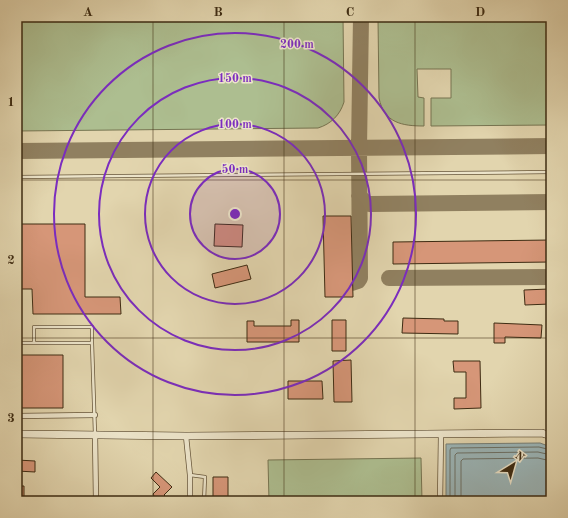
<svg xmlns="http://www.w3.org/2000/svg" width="568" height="518" viewBox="0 0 568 518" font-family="'Old Standard TT',serif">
	<rect width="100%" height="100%" fill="#e2d5ae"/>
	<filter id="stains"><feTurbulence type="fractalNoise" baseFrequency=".005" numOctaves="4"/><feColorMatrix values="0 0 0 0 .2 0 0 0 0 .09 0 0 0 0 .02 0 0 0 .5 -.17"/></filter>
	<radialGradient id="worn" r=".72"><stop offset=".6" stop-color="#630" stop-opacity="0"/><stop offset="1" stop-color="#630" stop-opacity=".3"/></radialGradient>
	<path fill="#adbe90" stroke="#767552" d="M17 17H343L344 102C340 115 331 124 318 128L17 131Z
		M460 17H551V125L431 126V98H451V69H417L418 97 424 98V126C402 126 384 123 379 98L378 19Z
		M421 458 422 501H269L268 460Z"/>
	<path fill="#9bb5b7" stroke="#767e75" d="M540 443 551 447V501H446V444Z"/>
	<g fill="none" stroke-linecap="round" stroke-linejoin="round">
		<path stroke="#6c7065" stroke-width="1" d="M450 501V450L451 448 539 447 551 450
			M455 501V455L457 453 538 452 551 455
			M461 501V461L463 459 538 458 551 461"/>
		<path stroke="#908060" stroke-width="16" d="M17 151 551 146
			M359 196 366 203 370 204 551 202
			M389 278 551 277
			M352 283 358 281 360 278 359 148 361 17"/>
	</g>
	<path fill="#d69678" stroke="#3e2c13" d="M323 216H351L353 297H325Z
		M17 224H85V297H120L121 314H33L32 289H17Z
		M215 224 243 225 242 247 214 246Z
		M551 240V262L393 264V242Z
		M247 265 251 279 215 288 212 274Z
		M549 289 550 304 525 305 524 290Z
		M403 318 444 319V321H458V334L402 333Z
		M291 320H299V342H247V321H254V326H291Z
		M332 320H346V351H332Z
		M494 323 542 325 541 338 505 337V343H494Z
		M17 355H63V408H17Z
		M351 360 352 402H334L333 361Z
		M453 361H480L481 408 454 409V398H466V372H454Z
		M288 381H322L323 399H288Z
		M17 460 35 461V472L17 471Z
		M156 472 172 487 164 495 170 501H159L154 496 153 494 160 487 151 478Z
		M213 477H228V501H213Z
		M17 486H24V500H17Z"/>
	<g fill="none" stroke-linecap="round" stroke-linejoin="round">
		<g stroke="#67563a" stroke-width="4">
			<path id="lane" d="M17 177 551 172
				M17 343H92L95 434
				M34 343V327H92V343
				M190 475 205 477 204 501
				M51 501V499L96 501"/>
		</g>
		<g stroke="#67563a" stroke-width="6">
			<path id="street" d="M17 416 95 415
				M95 434 96 501
				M186 436 190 475V501
				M440 501 441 435"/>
		</g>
		<g stroke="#3e2c13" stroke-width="8">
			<path id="secondary" d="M17 434 186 436 542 433 551 436"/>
		</g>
		<use href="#lane" stroke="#ece4ca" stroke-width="2.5"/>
		<use href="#street" stroke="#ece4ca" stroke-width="4.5"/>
		<use href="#secondary" stroke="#ece4ca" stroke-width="7"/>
	</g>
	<path fill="none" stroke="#3e2c13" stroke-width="1" stroke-opacity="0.55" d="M153 17V501M284 17V501M415 17V501M17 180H551M17 338H551"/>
	<circle cx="235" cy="214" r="45" fill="#7b2cbf" fill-opacity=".12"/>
	<g fill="none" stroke="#7b2cbf" stroke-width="2">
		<circle cx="235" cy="214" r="45"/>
		<circle cx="235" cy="214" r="90"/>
		<circle cx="235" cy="214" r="136"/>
		<circle cx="235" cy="214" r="181"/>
	</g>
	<circle cx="235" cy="214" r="6" fill="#7b2cbf" stroke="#ece4ca" stroke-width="2"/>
	<g font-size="12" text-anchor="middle" font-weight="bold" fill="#7b2cbf" stroke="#ece4ca" stroke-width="3" stroke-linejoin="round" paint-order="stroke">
		<text x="297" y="48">200 m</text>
		<text x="235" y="82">150 m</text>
		<text x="235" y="128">100 m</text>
		<text x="235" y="173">50 m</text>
	</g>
	<rect width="568" height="518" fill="none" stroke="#e2d5ae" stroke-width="44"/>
	<g transform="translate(514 464) rotate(37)" stroke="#ece4ca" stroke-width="3" paint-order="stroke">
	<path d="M0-3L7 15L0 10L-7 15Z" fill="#3e2c13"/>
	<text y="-6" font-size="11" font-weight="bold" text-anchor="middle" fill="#3e2c13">N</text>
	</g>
	<rect x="22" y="22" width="524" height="474" fill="none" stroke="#3e2c13" stroke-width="1.5"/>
	<g font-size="13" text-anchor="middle" font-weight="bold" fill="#3e2c13">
		<text x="88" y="16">A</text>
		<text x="218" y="16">B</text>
		<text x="350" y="16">C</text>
		<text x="480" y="16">D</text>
		<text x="11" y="106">1</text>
		<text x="11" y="264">2</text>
		<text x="11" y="422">3</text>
	</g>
	<rect width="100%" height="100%" filter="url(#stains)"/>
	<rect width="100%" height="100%" fill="url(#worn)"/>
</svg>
